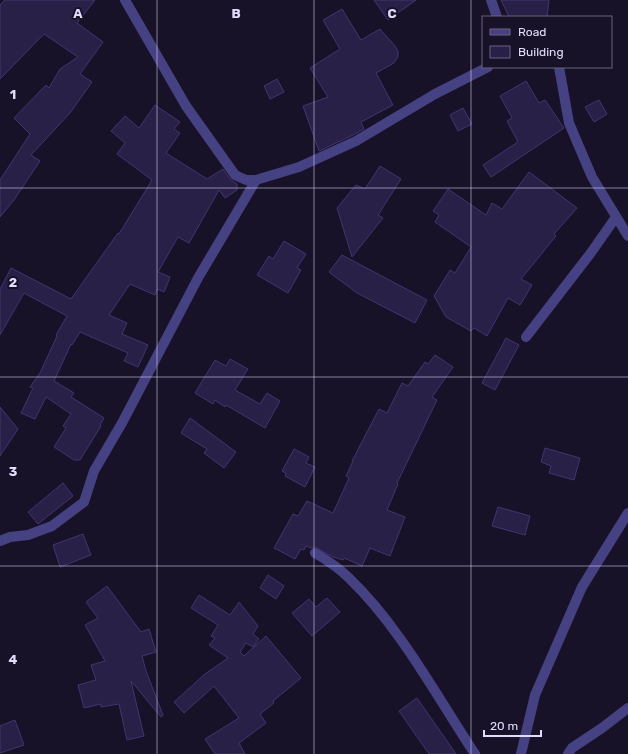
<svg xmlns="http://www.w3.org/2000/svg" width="628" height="754" viewBox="0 0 628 754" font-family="Rubik,sans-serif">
	<rect width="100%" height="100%" fill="#171228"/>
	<path fill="#292047" stroke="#433471" d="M5 0H95L77 23 103 42 80 74 92 82 70 113 31 155 40 161 14 200 0 217V180L30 134 14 118 46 85 49 88 60 69 78 57 44 34 0 79V5Z
		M374 0H416L388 20Z
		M501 0H549L547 17H509Z
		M342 9 361 40 380 29 395 46 398 51V57L394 63 376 73 393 105 361 122 364 129 353 135 319 151 303 106 328 97 310 68 340 49 323 20Z
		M277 79 284 92 270 99 264 86Z
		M526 81 539 103 545 100 564 128 491 177 483 165 518 142 507 121 512 118 500 96Z
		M599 100 607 114 594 122 585 107Z
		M155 105 180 122 174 129 180 133 166 153 207 179 223 169 230 179 237 184V190L225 198 219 190 189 243 178 237 158 272 170 277 164 292 157 289 155 295 130 284 109 315 127 323 122 334 148 345 138 367 124 361 128 353 80 332 72 345 71 344 54 381 74 393 71 397 104 418 100 425 101 426 80 460H74L54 447 66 428 63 426 71 414 46 397 35 419 21 413 33 388 30 387 40 373 57 336 56 335 67 316 24 293 0 335V289L11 268 71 299 118 233 119 234 152 180 117 154 125 143 111 131 125 116 139 128Z
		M463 108 472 124 458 131 450 115Z
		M380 166 401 179 378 215 383 218 352 257 337 208 356 185 365 189Z
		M529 172 577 208 554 234 556 236 521 279 532 285 520 305 508 298 487 336 474 328 471 331 446 317 434 296 450 270 455 273 471 247 435 222 439 215 433 211 448 189 486 215 492 203 502 209Z
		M284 241 306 254 297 268 301 270 288 293 257 275 269 256 273 259Z
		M342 255 427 300 415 323 357 293 329 272Z
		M506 338 519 345 495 390 482 383Z
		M435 355 453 367 432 397 437 400 397 483 398 484 387 510 405 517 390 556 370 548 362 566 344 558 343 560 333 557 315 547 311 548 306 546 304 550 301 549 295 559 274 548 293 514 298 516 307 501 333 513 349 478 346 476 353 461H352L379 409 387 413 402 383 408 386 425 362 428 364Z
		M230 359 248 369 235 390 260 404 267 393 280 401 265 428 226 405 225 407 215 400 213 404 195 393 215 360 226 366Z
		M0 407 18 429 0 456Z
		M190 418 236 452 224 468 204 453 207 449 181 433Z
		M545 448 580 458 574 480 549 473 551 466 541 462Z
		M294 449 309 457 306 463 315 467 305 487 285 476 286 473 282 471Z
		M63 483 73 496 38 524 28 512Z
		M498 507 530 516 525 535 492 526Z
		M83 534 91 555 60 567 53 545Z
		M268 575 284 586 276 599 260 588Z
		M107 586 141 632 149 629 156 652 142 656 146 671 163 715 161 717 131 681 144 736 127 740 119 704 101 707V704L84 708 78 685 96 680 91 665 105 661 85 625 98 618 86 602Z
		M199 595 230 615 239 602 258 626 253 634 259 639 253 647 246 643 240 652 244 656 266 636 301 678 273 701 274 703 260 714 266 723 239 743 245 754H215L205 739 239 718 214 686 184 713 174 702 205 674 228 658 209 645 215 638 211 636 218 625 191 608Z
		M327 598 340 612 312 636 292 613 309 599 316 607Z
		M417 698 456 754H429L399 711Z
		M15 720 24 745 0 753V726Z"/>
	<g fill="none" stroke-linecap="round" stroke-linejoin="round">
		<path stroke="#464183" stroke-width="10" d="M125 0 186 106 235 175 246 180H256L299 167 356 141 435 94 488 67
			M491 0 497 17
			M559 67 569 123 592 177 628 236
			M526 337 590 254 616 217
			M0 541 10 537 28 535 52 526 84 502 94 471 122 423 198 278 256 180
			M315 553C327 560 339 568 349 578 400 627 436 695 475 754
			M521 754 535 695 582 587 628 513
			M568 754 572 748 602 728 628 708"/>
	</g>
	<path fill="none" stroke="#e1dcfc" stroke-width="1" stroke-opacity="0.55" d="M157 0V754M314 0V754M471 0V754M0 188H628M0 377H628M0 566H628"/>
	<g font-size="13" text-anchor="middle" font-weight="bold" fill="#e1dcfc" stroke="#171228" stroke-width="4" stroke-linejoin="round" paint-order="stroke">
		<text x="78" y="18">A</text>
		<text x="236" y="18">B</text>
		<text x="392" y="18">C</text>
		<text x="13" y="99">1</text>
		<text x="13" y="287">2</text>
		<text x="13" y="476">3</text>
		<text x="13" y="664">4</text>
	</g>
	<rect x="482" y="16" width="130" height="52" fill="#171228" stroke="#68637d"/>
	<rect x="490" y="29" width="20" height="6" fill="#464183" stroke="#68637d"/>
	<text x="518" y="36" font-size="12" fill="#e1dcfc">Road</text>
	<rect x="490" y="46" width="20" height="12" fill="#292047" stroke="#68637d"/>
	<text x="518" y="56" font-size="12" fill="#e1dcfc">Building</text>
	<path d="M484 730v6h57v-6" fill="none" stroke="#e1dcfc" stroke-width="2"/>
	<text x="490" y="730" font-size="12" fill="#e1dcfc" stroke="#171228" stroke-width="3" paint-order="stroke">20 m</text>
</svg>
